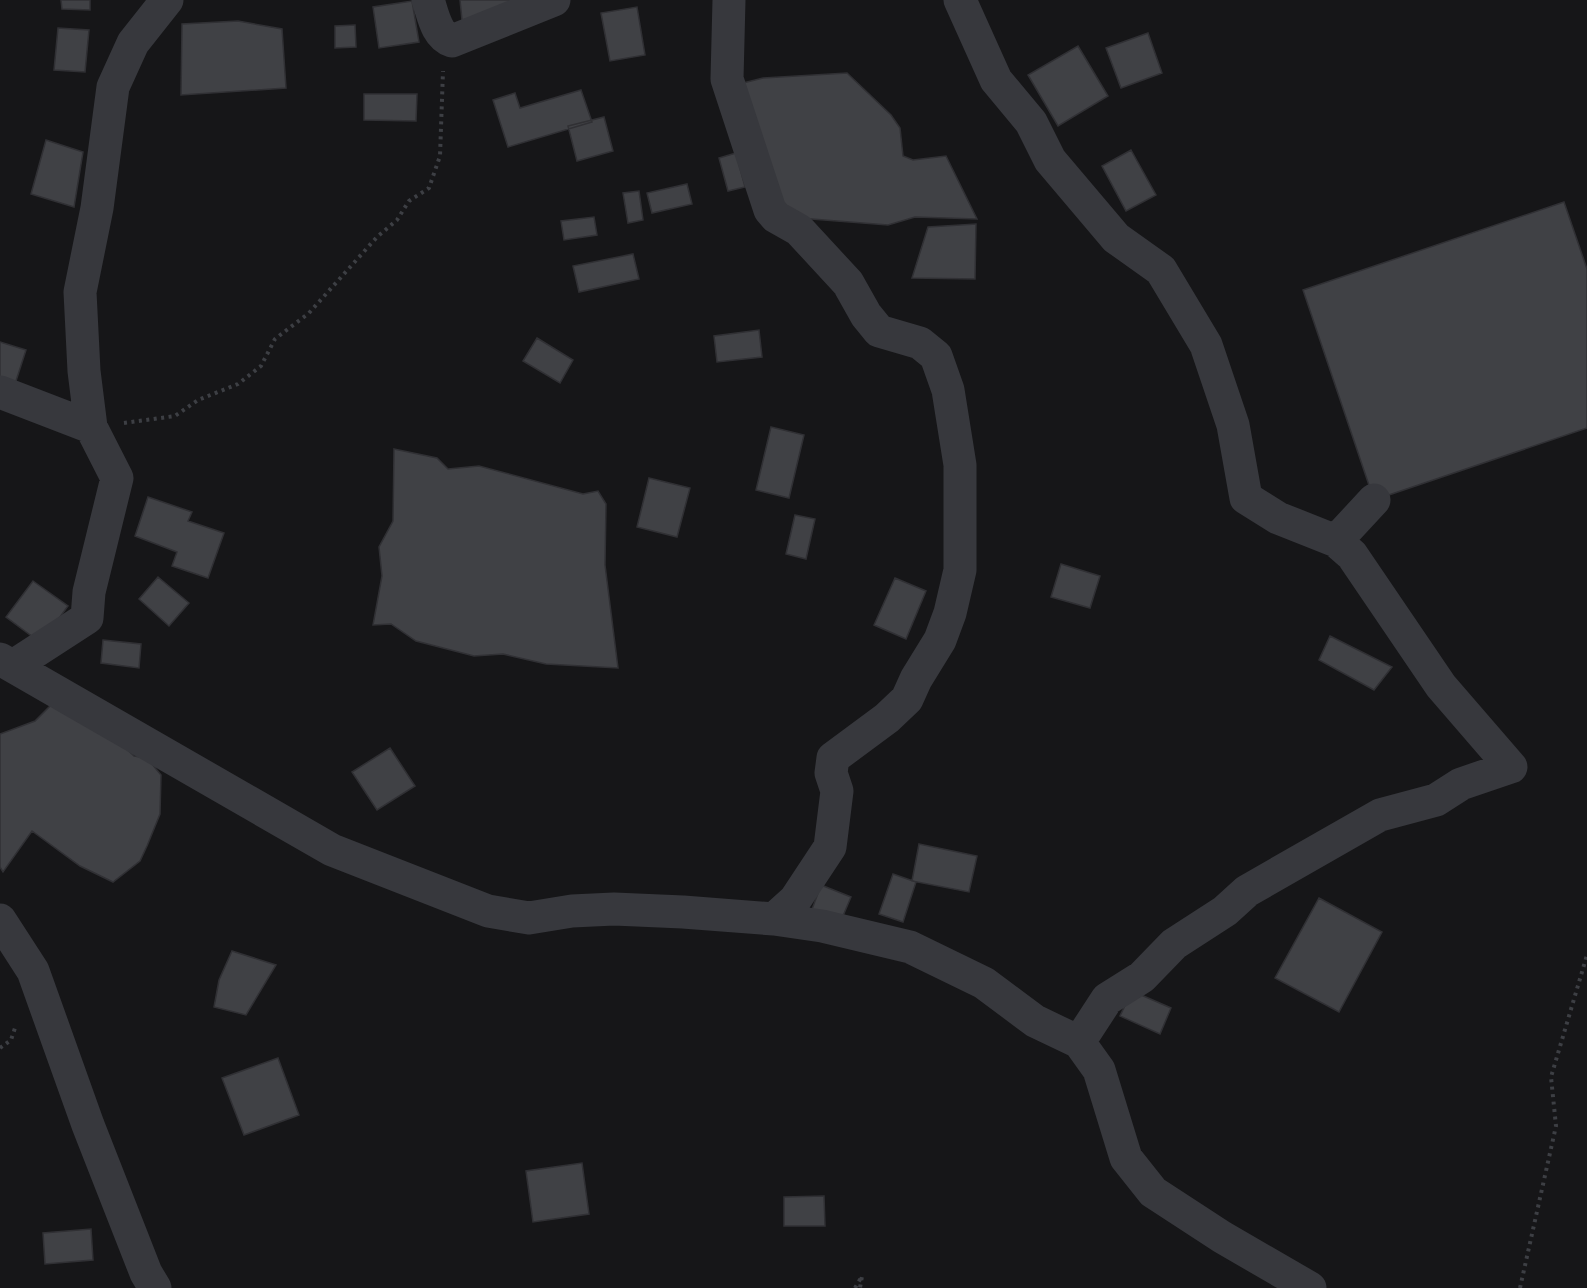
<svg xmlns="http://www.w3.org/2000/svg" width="1587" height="1288" viewBox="0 0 1587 1288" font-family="Lato,sans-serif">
	<rect width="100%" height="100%" fill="#161618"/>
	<path fill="#404145" stroke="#303034" stroke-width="1.5" d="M61 0H90V10L62 9Z
		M460 0H509L511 10 462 20Z
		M412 1 419 42 379 48 373 7Z
		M637 7 645 55 610 61 601 13Z
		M238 21 282 29 286 88 181 95 182 24Z
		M355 25 356 47 335 48V26Z
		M58 28 89 30 85 72 54 70Z
		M1148 33 1162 73 1121 88 1106 48Z
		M1078 46 1108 96 1058 126 1028 75Z
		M847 73 891 115 900 128 903 156 913 160 946 156 977 219 915 217 888 225 786 217 743 83 763 78Z
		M581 90 592 122 508 147 493 100 515 93 520 108Z
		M364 94H417L416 121 364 120Z
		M604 117 613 151 577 161 568 126Z
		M46 140 83 152 74 207 31 194Z
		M1131 150 1156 195 1126 211 1102 166Z
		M736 153 745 187 728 191 719 158Z
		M687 184 692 204 652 213 647 193Z
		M639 191 643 220 628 223 623 193Z
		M1564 202 1587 269V428L1374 500 1303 290Z
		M594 217 597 235 564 240 561 221Z
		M976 224 975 279 912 278 928 227Z
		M633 254 639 279 579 292 573 266Z
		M759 330 762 357 717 362 714 336Z
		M537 338 573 360 560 383 523 361Z
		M0 342 26 350 15 384 0 379Z
		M771 427 804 435 789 498 756 490Z
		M394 449 437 458 448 469 479 466 583 494 598 491 606 504 605 565 618 668 546 664 503 654 474 656 416 641 391 624 373 625 382 576 379 547 393 521Z
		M649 478 690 488 677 537 637 527Z
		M148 497 192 512 188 521 224 533 208 578 172 566 177 552 135 536Z
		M795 515 815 519 806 559 786 554Z
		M1061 564 1100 576 1090 608 1051 597Z
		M158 577 189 603 169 626 139 599Z
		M895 578 926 591 906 639 874 625Z
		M33 581 68 606 41 643 6 617Z
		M1330 636 1392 667 1374 690 1319 660Z
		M103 640 141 644 139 668 101 663Z
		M60 696 102 724 134 756 147 758 161 775 160 814 147 846 140 861 113 882 80 866 32 831 3 872 0 867V734L35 721Z
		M390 748 415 786 377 810 352 772Z
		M919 844 977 856 969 892 912 881Z
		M893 874 916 882 903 922 879 914Z
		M821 885 851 897 840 923 811 912Z
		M1319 898 1382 932 1339 1012 1275 978Z
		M232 951 276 965 246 1015 214 1007 219 980Z
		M1132 991 1171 1008 1160 1034 1120 1016Z
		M278 1058 299 1115 244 1135 222 1078Z
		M582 1163 589 1214 533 1222 526 1171Z
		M824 1196 825 1226H784V1197Z
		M91 1229 93 1260 45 1264 43 1233Z"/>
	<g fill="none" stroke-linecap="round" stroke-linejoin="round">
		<path stroke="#3d3f44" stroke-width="4" stroke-dasharray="3 4.5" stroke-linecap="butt" d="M124 423 175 416 198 400 238 384 261 366 275 339 309 313 377 237 397 220 409 201 429 188 440 156 443 71
			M0 1048 11 1040 16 1025
			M855 1288 862 1276 860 1288
			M1520 1288 1556 1126 1551 1077 1587 955"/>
		<path stroke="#37383d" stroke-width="33" d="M428 0C433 14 436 36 452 41L554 0
			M729 0 727 79 770 210 776 217 799 230 848 283 866 315 879 331 920 343 936 356 948 390 960 465V570L950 613 940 640 916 679 907 699 887 718 833 758 831 773 837 791 830 847 795 900 774 919
			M960 0 996 80 1031 122 1050 160 1116 238 1161 270 1206 345 1233 425 1246 498 1278 518 1336 541
			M0 392 91 427
			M0 659 332 850 488 911 529 918 572 911 614 909 683 912 774 919 822 926 910 947 984 983 1035 1021 1079 1042 1099 1070 1126 1158 1153 1192 1222 1237 1310 1288
			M13 666 87 618 89 592 117 478 91 427 84 371 80 292 97 208 113 87 133 43 167 0
			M0 920 33 971 88 1125 146 1273 155 1288
			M1079 1042 1107 999 1142 977 1174 944 1225 911 1247 891 1380 815 1436 800 1461 784 1511 767 1441 686 1352 555 1336 541 1374 500"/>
	</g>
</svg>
